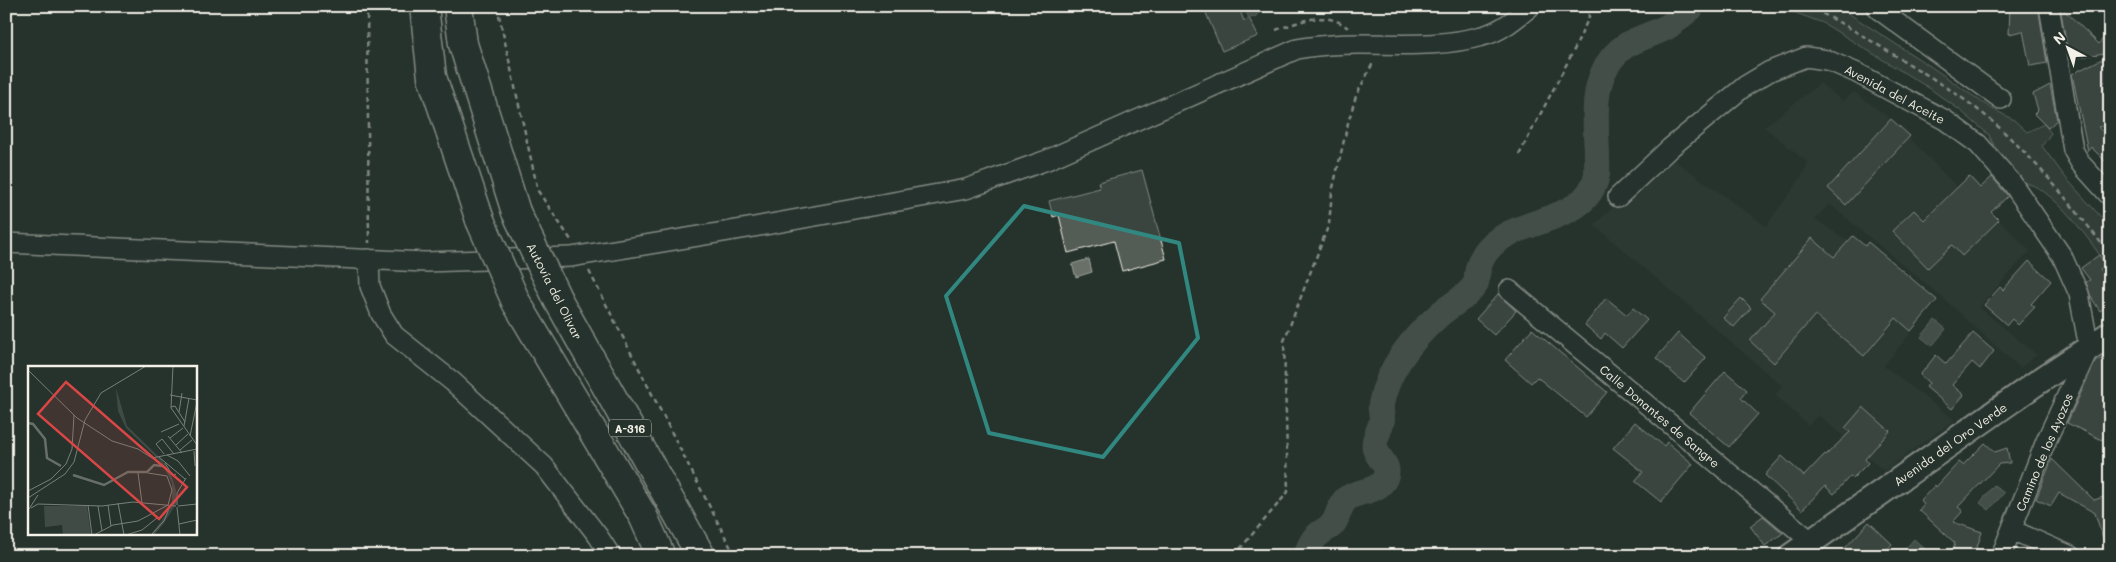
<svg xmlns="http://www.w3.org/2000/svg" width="2116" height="562" viewBox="0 0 2116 562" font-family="Mali,sans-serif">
	<rect width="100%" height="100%" fill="#26332d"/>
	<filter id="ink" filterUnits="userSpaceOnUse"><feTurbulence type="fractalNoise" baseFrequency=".02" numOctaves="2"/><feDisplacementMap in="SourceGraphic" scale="10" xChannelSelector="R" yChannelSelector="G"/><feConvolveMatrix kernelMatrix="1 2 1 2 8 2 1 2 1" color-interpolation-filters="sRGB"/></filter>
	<g filter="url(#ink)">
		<path fill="#333f39" d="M1820 83 1843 101 1854 92 1891 119 1957 187 1969 176 1980 187 1993 175 2011 193 1991 212 2030 251 1979 307 2037 355 2020 368 1943 298 1829 204 1815 219 1848 241 1853 236 1865 246 1868 242 1937 300 1884 366 1955 420 1884 471 1818 415 1808 425 1775 395 1782 386 1594 225 1669 156 1766 226 1800 179 1808 163 1764 127Z"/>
		<path fill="#414b45" stroke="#9a9e96" d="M1777 6H1837L1933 68 1989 107 2014 120 2027 132 2044 124 2051 133 2042 146 2065 177 2101 217 2108 212 2110 214V270C2093 245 2052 184 2021 182L2001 160 1989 135 1961 111 1929 88 1823 23Z"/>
		<path fill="#676f68" stroke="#9fa39b" d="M1243 6H1259L1261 10 1255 17 1249 18Z
			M1089 259 1092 272 1076 277 1072 264Z
			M1935 320 1946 329 1932 346 1921 337Z
			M1994 485 2004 493 1989 510 1980 503Z
			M1914 539 1925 549 1919 556H1899Z"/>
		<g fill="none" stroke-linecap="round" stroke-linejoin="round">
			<path stroke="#676f68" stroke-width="26" d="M1306 556C1309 547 1312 539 1319 534 1323 530 1328 529 1332 525 1339 517 1338 507 1346 499 1358 490 1378 493 1385 478 1391 465 1378 460 1375 448 1373 438 1381 429 1382 419 1382 414 1380 409 1381 404 1388 367 1413 338 1440 314 1451 305 1467 297 1475 285 1477 282 1477 278 1477 274 1478 265 1483 254 1490 247 1520 216 1588 224 1597 174 1599 131 1583 76 1625 46 1638 38 1654 34 1667 27 1675 22 1683 14 1691 8"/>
		</g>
		<path fill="#525c55" stroke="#f4f1e8" d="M1203 6H1238L1244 21 1249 18 1258 36 1222 51Z
			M2010 6H2038L2047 63 2030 66 2023 31 2009 34Z
			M2060 6 2099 44 2110 29V52L2069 59Z
			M2110 55V81L2104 82 2108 125 2098 127 2110 140V166L2091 147 2088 151 2072 74Z
			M2050 85 2057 120 2048 128 2034 114 2038 110 2033 94Z
			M1891 119 1910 136 1846 205 1828 188Z
			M1142 170 1166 259 1122 271 1114 241 1068 253 1059 215 1053 217 1049 201 1100 188 1098 182Z
			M1969 176 1980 188 1992 177 2003 190 2008 196 1991 212 1999 220 1962 256 1952 245 1928 268 1892 231 1914 210 1924 220Z
			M1853 236 1865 246 1868 242 1937 300 1911 331 1896 318 1864 356 1815 315 1774 363 1750 341 1775 312 1760 299 1812 238 1834 257Z
			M2099 255 2106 265 2100 269 2110 283V304L2100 311 2091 297 2086 282 2090 280 2081 268Z
			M2029 261 2051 281 2031 304 2035 307 2018 325 2012 319 2007 325 1984 305 2000 287 2003 290Z
			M1498 294 1516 311 1494 335 1476 319Z
			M1606 298 1627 315 1633 308 1647 320 1622 348 1605 333 1601 339 1585 325Z
			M1741 298 1751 308 1734 327 1723 318Z
			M1532 329 1607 392 1586 417 1537 377 1531 383 1505 360Z
			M1678 333 1706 358 1684 383 1656 358Z
			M1973 333 1994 351 1980 369 1972 362 1952 385 1964 395 1952 409 1926 387 1929 383 1920 375 1936 355 1946 364Z
			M2110 353V426L2102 440 2067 423 2095 362Z
			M1725 371 1747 390 1741 398 1758 414 1729 447 1689 413Z
			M1863 407 1890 431 1865 459 1868 463 1853 478 1850 476 1834 494 1825 486 1802 510 1765 475 1782 456 1804 476 1825 454 1826 455 1850 432 1845 428Z
			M1635 422 1664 446 1667 442 1693 464 1661 502 1635 481 1643 472 1613 448Z
			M1985 443 1995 452 2007 448 2010 463 1999 464 1958 507 1963 511 1953 522 1982 532 1974 556H1951L1955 543 1919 510 1924 504 1921 500 1935 485 1936 487 1959 462 1963 465Z
			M2052 459 2094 500 2110 495V550L2107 551 2095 513 2059 493 2051 506 2036 499Z
			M1763 516 1783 533 1765 546 1750 526Z
			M1869 522 1892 544 1882 556H1854L1845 548Z"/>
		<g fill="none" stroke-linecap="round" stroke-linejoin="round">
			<g stroke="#f4f1e8" stroke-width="22">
				<path id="minor" d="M2049 6 2073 150 2081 164 2110 196
					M1878 9 2001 99
					M1618 197 1670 148 1745 86 1770 71 1806 57 1827 60 1857 73 1945 120 1978 144 2012 183 2062 256 2079 294 2089 348 2046 441 2001 556
					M6 243 425 262 571 257 754 227 966 189 1047 160 1297 49C1358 37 1422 53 1482 36 1500 32 1517 18 1531 6
					M369 259 370 286 381 314 394 335 453 382 544 466 598 536 611 556
					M1509 290 1812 542
					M2012 530 2071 556"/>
			</g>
			<g stroke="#f4f1e8" stroke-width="28">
				<path id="major" d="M1791 556 2035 384 2110 334"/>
			</g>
			<g stroke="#f4f1e8" stroke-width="31">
				<path id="highway" d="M424 6 432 77 480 220
					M458 6 463 44 516 212
					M558 300 701 556
					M516 302 643 516 661 556"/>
			</g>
			<path stroke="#f4f1e8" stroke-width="2.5" stroke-dasharray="5 4" stroke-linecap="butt" d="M367 6 369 243
				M497 6 538 191 571 240
				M1806 6C1834 18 1860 34 1886 50 1927 75 1971 100 2005 133 2044 170 2078 212 2110 255
				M1276 30C1300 22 1325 9 1348 28
				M1519 155 1576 46 1589 17 1588 6
				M589 271 735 556
				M1234 556 1288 492 1284 341 1329 224 1332 192 1348 123 1356 96 1374 61"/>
			<use href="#minor" stroke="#26332d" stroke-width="19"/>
			<use href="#major" stroke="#26332d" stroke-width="24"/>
			<use href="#highway" stroke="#26332d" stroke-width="28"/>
			<g stroke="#f4f1e8" stroke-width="31" stroke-linecap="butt">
				<path id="highway-bridge" d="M516 212 558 300
					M480 220 516 302"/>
			</g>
			<use href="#highway-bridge" stroke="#26332d" stroke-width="28"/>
		</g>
	</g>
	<path d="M0 0H2116V562H0ZM1024 206 1179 243 1198 338 1103 457 989 433 946 296Z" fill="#26332d" fill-opacity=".55" fill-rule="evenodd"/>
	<path fill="none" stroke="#318880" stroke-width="4" stroke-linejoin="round" d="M1024 206 1179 243 1198 338 1103 457 989 433 946 296Z"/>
	<g text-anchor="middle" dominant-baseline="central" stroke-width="4" stroke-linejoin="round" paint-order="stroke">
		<rect fill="#26332d" stroke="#b6b8b0" stroke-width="1" x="609" y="419.5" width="42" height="17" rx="4"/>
		<g font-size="11" font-weight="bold" fill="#f4f1e8">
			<text x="630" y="428">A-316</text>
		</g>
		<g font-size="12" fill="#f4f1e8" stroke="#26332d">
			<text transform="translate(1895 94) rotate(28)">Avenida del Aceite</text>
			<text transform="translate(555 291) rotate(63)">Autovía del Olivar</text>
			<text transform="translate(1660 416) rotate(40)">Calle Donantes de Sangre</text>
			<text transform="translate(1950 444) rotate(-35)">Avenida del Oro Verde</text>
			<text transform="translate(2044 452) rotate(-67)">Camino de los Ayozos</text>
		</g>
	</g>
	<g transform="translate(28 366)">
		<rect width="169" height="169" fill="#26332d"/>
		<path d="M88 22 99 60 133 93 142 105 148 124V138L136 157 126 169H123L144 140V117L133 96 98 62 90 45ZM16 140H59L63 169H35L34 159 17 161Z" fill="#414b45"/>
		<path fill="none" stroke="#676f68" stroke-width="2.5" d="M0 57 5 58 17 73 19 92 33 100M45 109 76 119 100 106H119L126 99 134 100"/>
		<path fill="none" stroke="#787f78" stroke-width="1" d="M145 0 143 42 169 79M0 4 49 52 84 75 110 83 124 92 169 83M142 29 169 34M143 41 147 40 157 56M151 46 154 27M156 60 161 32M133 66 151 58M140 70 154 87M162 70 169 36M142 72 155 62M148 79 160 68M152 84 164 74M166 85 167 100M136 88 128 78 134 73 146 88M139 89 150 95 162 110M131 91 157 113M137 97 145 110 148 108M110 107 114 137M0 125 23 113 38 98 44 83 46 49M0 132 37 108 46 96 57 54 73 27 118 0M90 137 96 169M60 139 64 169M80 139 83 160M149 139V127L158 112M70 140 74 165M150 140 169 138M149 141 152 169M3 142 10 138 74 140 105 136 148 140M1 143 10 129M151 158 169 154M66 169 85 159 110 155 140 139 144 124 139 110 120 107M98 169 114 164 129 152M123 169 136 155 142 140M168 169 169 154"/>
		<path fill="#da4645" fill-opacity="0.15" stroke="#da4645" stroke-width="2.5" d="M38 16 159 121 131 153 10 48Z"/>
		<rect width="169" height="169" fill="none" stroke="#f4f1e8" stroke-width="2.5"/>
	</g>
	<rect width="2116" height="562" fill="none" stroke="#26332d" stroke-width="25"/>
	<rect x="12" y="12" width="2091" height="537" fill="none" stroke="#f4f1e8" stroke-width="2" filter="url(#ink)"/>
	<g transform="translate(2068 48) rotate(319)" stroke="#26332d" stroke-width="4" paint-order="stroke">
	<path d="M0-4L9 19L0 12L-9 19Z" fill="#f4f1e8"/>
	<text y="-8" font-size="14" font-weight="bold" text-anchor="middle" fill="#f4f1e8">N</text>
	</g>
</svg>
